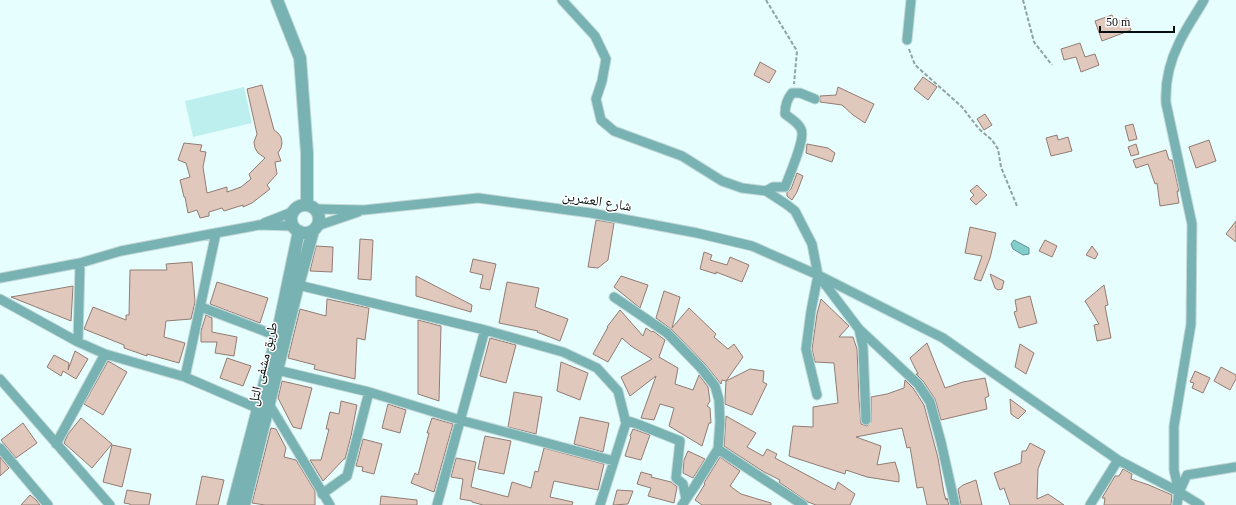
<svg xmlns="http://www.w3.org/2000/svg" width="1236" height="505" viewBox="0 0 1236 505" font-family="'Times New Roman','Noto Naskh Arabic',serif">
	<rect width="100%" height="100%" fill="#e7fefe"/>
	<path fill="#bdefef" d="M244 87 252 123 193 137 185 101Z"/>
	<path fill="#83cdcd" stroke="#5e9494" d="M1014 240 1029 248V254L1023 255 1013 249 1011 244Z"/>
	<path fill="#e0c8bd" stroke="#927c72" d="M1112 15 1115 22 1127 18 1131 30 1102 41 1095 21Z
		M1080 43 1085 57 1095 54 1099 65 1081 72 1076 57 1064 60 1061 49Z
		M760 62 776 71 769 83 754 75Z
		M923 77 937 87 928 100 914 89Z
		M262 85 274 130 278 133 281 137 282 143 281 148 278 153 281 161 275 162 277 174 267 185 270 189 252 203 243 207V205L224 211 222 208 209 212V216L200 218 197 210 188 213 185 197H184L180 180 190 177 186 163 178 160 184 143 202 145 200 151 206 152 203 167 207 193 227 187V192L241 187 251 179 249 174 265 158 258 153 255 148 254 142 257 134 247 89Z
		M838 87 874 104 865 123 853 115 842 105 820 102V96L836 95Z
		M985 114 992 125 984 130 977 119Z
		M1133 124 1137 139 1129 141 1125 126Z
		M1057 135 1058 140 1068 137 1072 151 1051 156 1046 138Z
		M1209 140 1216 161 1196 168 1189 147Z
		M807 144 828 148 835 153 832 162 806 153Z
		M1136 144 1139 154 1131 156 1128 147Z
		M1166 150 1169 160H1172L1179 191H1177L1179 203 1160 206 1157 183 1155 184 1148 164 1136 168 1133 160Z
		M797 173 803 176 797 192 792 200 787 196V192L791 189Z
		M977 185 987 195 976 205 970 199 974 195 970 191Z
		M596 220 614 223 608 260 598 268 588 267Z
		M1236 221V242L1226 234Z
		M970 227 996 233 990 258 981 281 974 279 982 256 965 253Z
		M360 239 373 240 371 280 358 279Z
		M1045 240 1057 246 1052 257 1039 251Z
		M316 246 333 247 332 272 310 271Z
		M1092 246 1098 254 1095 259 1086 255Z
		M704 252 712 255 710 260 727 265 730 257 749 265 742 282 716 272V274L700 269Z
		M473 259 496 264 490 290 480 288 483 275 470 272Z
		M192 262 195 302 191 319 166 321 164 337 185 343 179 363 147 354V356L124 348V345L84 329 93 307 126 320V315H129L130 270H167L166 264Z
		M990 274 1004 281 1002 289 998 290 995 288Z
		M416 276 472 305 471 312 416 296Z
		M621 276 648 285 640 308 614 287Z
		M217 282 268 298 260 323 210 304Z
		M507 282 539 288 535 307 568 319 560 341 537 332 538 331 499 323Z
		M1104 285 1108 305 1105 306 1111 338 1097 341 1094 325 1099 324 1085 301Z
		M73 286 71 321 11 297Z
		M664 291 680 297 672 328 689 308 716 334 714 337 728 349 734 344 743 357 726 381 722 380 721 384 705 364 671 329 656 318Z
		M1030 296 1037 323 1019 328 1014 312 1017 311 1015 300Z
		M327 299 369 308 365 340 357 338 355 379 314 369 315 365 288 358 300 309 326 316Z
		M821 299 849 326 839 337H853L857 349 859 399 861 424 867 426 871 422V397L887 394 904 388 905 380 913 388 924 405 938 458 944 493 946 500 947 498 949 505H927L923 487 917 488 910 447 907 448 902 428 856 437 881 446 877 465 895 462 899 475V482L867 477 846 470 845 474 789 456 793 426 813 427V407L838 403 834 363 815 362 812 349 817 314Z
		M620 310 643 336 646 328 652 332 653 331 665 340 659 357 678 368 675 384 693 390 699 375 708 387 710 401 707 406 710 408 711 423H709L702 446 669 426 674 408 660 404 654 420 641 418 656 376 630 396 621 377 652 359 631 346 622 338 608 362 593 354 608 327H607Z
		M206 315 212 318V332L237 337 234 356 215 353 217 342H201V331Z
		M418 320 441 326 439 401 418 394Z
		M490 338 516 345 506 383 480 376Z
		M927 343 945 388 963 382 985 378 989 396 985 398 987 409 941 420 935 399 923 381 916 374H918L910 358Z
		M1020 344 1034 353 1026 374 1015 367Z
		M75 351 88 359 76 379 63 371 61 376 47 367 54 355 69 363 68 370Z
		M227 358 251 366 243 386 220 378Z
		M108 361 127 372 103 415 84 404Z
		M561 362 588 373 580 400 557 391Z
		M1221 367 1236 375V379L1230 390 1214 381Z
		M750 369 764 371 763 382 767 384 752 415 725 404V400L726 381Z
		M1195 371 1210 378 1203 393 1192 388 1194 383 1190 382Z
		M282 381 312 388 301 429 293 427 278 398Z
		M514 392 542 397 536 434 508 427Z
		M1010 399 1026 411 1018 419 1011 414Z
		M341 401 357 405 351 436 345 459H344L323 481 310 460H321L329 429H326L330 412 339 414Z
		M388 404 406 410 400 433 382 428Z
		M726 416 756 433 747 447 763 456 767 449 777 454 775 458 835 490 838 482 855 494 850 505H816L808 502 779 482 780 480 764 472 724 446Z
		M580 417 609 423 603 452 574 444Z
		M81 418 112 444 92 468 64 443 68 434Z
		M432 418 453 424 434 492 411 483 415 473 418 475 429 433H427Z
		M23 423 37 443 16 458 1 440Z
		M271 428 276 429 286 448 284 457 296 460 315 491V505H265L252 503Z
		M633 429 650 435 641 460 625 456 631 437 630 436Z
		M485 436 511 441 504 474 478 469Z
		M363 439 382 444 374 474 362 471 363 467 356 466Z
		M1030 443 1045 451 1038 469 1037 499 1048 494 1064 505H1010L1004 488 1000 490 994 473 1021 463 1022 451H1026Z
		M112 445 131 449 122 487 103 482Z
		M544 448 604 464 598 490 554 481 550 497 573 502 572 505H483L472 502V501L460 499 463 479 451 477 456 458 476 462 471 487 508 497 512 482 531 488 535 471 538 472Z
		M688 451 705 459 693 478 683 473 684 460Z
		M0 457 9 468 0 476Z
		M720 457 740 471 730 486 741 494 771 503V505H702L695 500 705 484 704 483Z
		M1123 469 1132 474 1131 479 1149 485 1172 495 1171 505H1104L1105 498H1102L1115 476H1119Z
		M641 472 652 475 651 477 671 482 677 487 674 503 648 496 651 488 637 484Z
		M202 476 224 480 218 505H196Z
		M976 480 982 505H961L958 489 963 485Z
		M127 490 151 494 149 505H130V504L124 503Z
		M617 490 633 491 628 504 613 505Z
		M30 495 36 500 40 505H21Z
		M381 496 417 500V505H380Z"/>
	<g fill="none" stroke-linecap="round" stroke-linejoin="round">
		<g stroke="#c3d8d8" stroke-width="11">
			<path id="minor" d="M562 0 595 36 606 59 602 81 596 99 601 120 614 131 682 156 722 181 742 188 766 191 786 204 795 211 812 244 818 275 943 338 1118 460 1179 492 1200 505
				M907 40 911 0
				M766 191 773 187H785C789 176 806 138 801 129 798 122 791 119 785 114 785 106 787 99 792 93H800L815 99
				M316 209 364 210 478 198 591 213 697 233 752 246 818 275 859 329 918 384 930 402 941 442 955 505
				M264 223 292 212
				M317 226 358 212
				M0 278 80 263 121 251 216 233 259 225 293 226
				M298 285 485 330 563 352 597 368 618 391 626 423 600 505
				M614 297 667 333 701 368 715 386 719 400 720 422 718 449 695 486 682 505
				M0 299 78 342 105 354 185 377 257 408
				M201 307 277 336
				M859 329 863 347 866 420
				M78 342 80 263
				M277 370 369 392 460 420 614 461
				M185 377 216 233
				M0 379 110 505
				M817 395 806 349 811 311 818 275
				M269 404 330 505
				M625 420 640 425 680 441 676 478 683 484 686 499
				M56 444 105 354
				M0 448 48 505
				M718 449 803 505
				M1179 492 1174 470V426L1191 324 1192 224 1166 103C1165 83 1170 61 1179 43 1186 28 1196 14 1204 0
				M322 494 347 476 369 392
				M437 505 485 330
				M1090 505 1118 460
				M1177 505 1179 492 1187 475 1236 467"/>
		</g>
		<g stroke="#c3d8d8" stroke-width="14">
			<path id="tertiary" d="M277 0 300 58 307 153V204
				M291 219a14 14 0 1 1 28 0a14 14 0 1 1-28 0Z
				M233 505 277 336 299 231
				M244 505 298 285 313 231"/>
		</g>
		<path stroke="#91a2a2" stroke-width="2" stroke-dasharray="4 2" stroke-linecap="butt" d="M766 0 797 51 794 84
			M1023 0 1034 42 1052 65
			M909 49 915 65 962 107 979 129 992 140 998 149 1001 167 1017 206"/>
		<use href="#minor" stroke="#79b2b2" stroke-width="9"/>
		<use href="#tertiary" stroke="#79b2b2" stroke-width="12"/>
	</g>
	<g text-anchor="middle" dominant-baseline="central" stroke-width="3" stroke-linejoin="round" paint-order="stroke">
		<g font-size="14" fill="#060f0f" stroke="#fff">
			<text transform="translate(597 201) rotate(9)">شارع العشرين</text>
			<text transform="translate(263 364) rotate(-76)">طريق مشفى التل</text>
		</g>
	</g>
	<path d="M1100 26v6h74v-6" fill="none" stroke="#060f0f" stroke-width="2"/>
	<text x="1106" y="26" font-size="12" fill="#060f0f" stroke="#ffffff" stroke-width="3" paint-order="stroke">50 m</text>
</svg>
